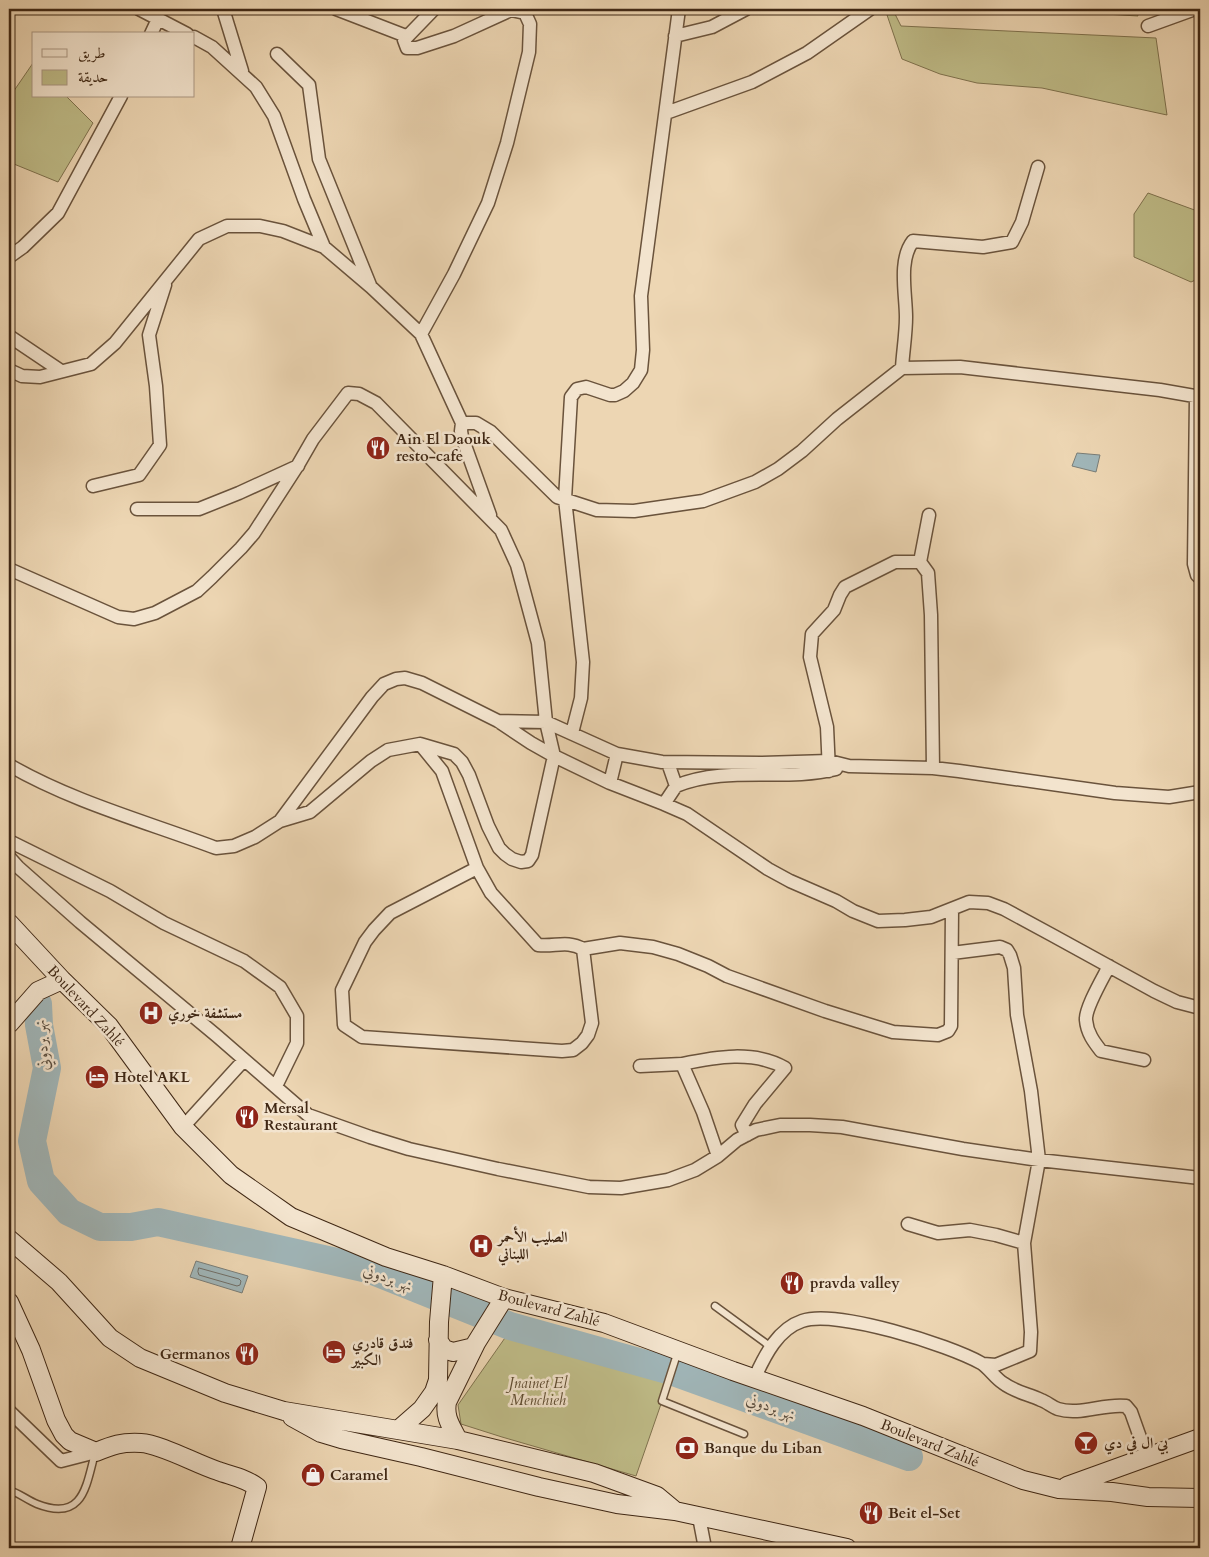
<svg xmlns="http://www.w3.org/2000/svg" width="1209" height="1557" viewBox="0 0 1209 1557" font-family="Cardo,Amiri,serif">
	<rect width="100%" height="100%" fill="#edd6b3"/>
	<filter id="stains"><feTurbulence type="fractalNoise" baseFrequency=".004" numOctaves="4"/><feColorMatrix values="0 0 0 0 .2 0 0 0 0 .09 0 0 0 0 .02 0 0 0 .5 -.17"/></filter>
	<radialGradient id="worn" r=".72"><stop offset=".6" stop-color="#630" stop-opacity="0"/><stop offset="1" stop-color="#630" stop-opacity=".3"/></radialGradient>
	<path fill="#bfbc88" stroke="#7f724e" d="M1056 9H1136L1138 16 1056 11Z
		M893 10 901 26 1156 38 1167 115 1042 88 977 83 940 74 902 59 886 12Z
		M33 63 34 96H66L93 123 58 182 9 162V98Z
		M1148 193 1200 212V278L1191 282 1134 257V214Z
		M514 1325 669 1381 636 1476 502 1437 461 1424 458 1405Z"/>
	<path fill="#a0b6b9" stroke="#797d77" d="M1077 453 1100 455 1096 472 1072 466Z
		M196 1261 248 1276 242 1293 190 1277Z"/>
	<g fill="none" stroke-linecap="round" stroke-linejoin="round">
		<path stroke="#706e66" stroke-width="1" d="M199 1268 239 1279 241 1281 240 1285 237 1286 199 1275 198 1272Z"/>
		<path stroke="#a0b6b9" stroke-width="28" d="M38 1004 39 1025 47 1068 32 1141 41 1181 69 1212 100 1227H131L158 1222 368 1269 510 1326 671 1371 909 1457"/>
		<g stroke="#6a533c" stroke-width="9">
			<path id="lane" d="M715 1306 771 1347
				M678 1351 662 1401 744 1434
				M9 1490C19 1493 27 1500 37 1504 83 1522 86 1487 95 1453"/>
		</g>
		<g stroke="#6a533c" stroke-width="15">
			<path id="street" d="M139 9 187 34
				M223 9 242 71
				M336 9 406 36
				M1148 26 1195 9
				M151 34 158 19
				M675 36 712 27 746 9
				M194 37 212 47 256 87 274 116 304 199 324 247 371 287 421 334 462 423 461 431 462 437 490 515
				M277 54 309 85 319 159 370 285
				M666 113 752 82 807 53 870 9
				M9 257 23 247 58 213 121 96
				M421 334 454 274 488 203 507 143 529 52 530 24 525 13 511 10 454 36 417 48H407L404 40 434 9
				M9 336 61 371
				M902 368C903 351 906 334 906 317 906 294 898 260 913 241L983 247 1012 242 1022 222 1038 167
				M9 370 22 376 40 377 91 364 115 343 199 239 227 226H260L283 231 324 247
				M1196 397 1194 564 1197 575 1200 578
				M462 423H476L491 432 557 497 597 510 634 511 703 501 755 482 778 469 802 451 837 419 902 368 960 367 1160 390 1200 397
				M93 486 139 475 160 445 156 386 149 335 165 285
				M137 509H199L239 493 298 466
				M920 562 929 515
				M9 569 118 617 134 619 155 613 197 591 212 577 241 548 254 533 298 465 313 439 348 393 359 394 376 403 501 530 517 565 538 643 546 722 554 756 532 855 528 861 521 862 512 859 505 854 499 848 488 826 469 775 462 762 454 754 420 744 388 750 371 761 310 812 280 821 255 837 234 846 216 848C147 822 73 802 9 765
				M498 721 546 722 617 754 662 762 761 763 829 761 849 766 933 768 959 771 1115 793 1169 797 1200 792
				M572 733 581 698 583 662 565 499 571 397 577 389 586 387 610 395H615L624 391 633 383 641 370 643 350 641 296 679 9
				M420 744 442 771 477 868 491 893 538 945C555 947 567 940 583 949L592 1023 588 1035 582 1043 573 1050 562 1051 362 1037 344 1025 342 990 365 942 374 930 390 913 477 868
				M829 771 827 727 810 657 812 634 834 610 840 595 845 587 895 562H920L928 573 931 615 933 768
				M610 783 617 754
				M676 786C727 765 785 782 836 769
				M664 804 676 786 668 763
				M280 821 372 697 384 684 396 679 405 678 422 683 498 721 531 743 554 756 610 783 664 804 687 814 768 869 790 881 836 901 853 911 878 921 905 920 931 917 969 902 988 903 1004 909 1052 935 1154 991 1177 1002 1200 1008
				M9 841 110 891 164 923 244 961 280 987 297 1016V1043L276 1086
				M9 857 18 867 80 922 217 1036 308 1115 370 1137 409 1149 498 1169 589 1187 621 1188 668 1180 695 1170 718 1156 737 1140 756 1130 780 1125H810L842 1127 963 1149 1039 1160 1200 1178
				M583 949 620 943 653 947 678 954 708 966 727 976 825 1011 893 1032 938 1035 948 1031 951 1026 952 909
				M952 953 1000 947 1007 950 1010 955 1014 968 1017 1015 1031 1091 1039 1160 1024 1243 1031 1332 1030 1351 996 1365 983 1364
				M1109 966C1103 978 1085 1008 1086 1020 1087 1033 1094 1042 1101 1051L1144 1060
				M640 1066 682 1064
				M183 1127 244 1060
				M718 1156 703 1112 682 1064C715 1057 754 1050 785 1068L755 1104 742 1125 747 1135
				M908 1224 938 1233 970 1230 996 1235 1024 1243
				M755 1377C765 1355 778 1329 802 1321 836 1309 949 1345 981 1363 989 1368 995 1378 1003 1383 1015 1392 1028 1394 1041 1400 1047 1402 1052 1407 1058 1409 1080 1416 1104 1403 1126 1406L1131 1412 1147 1457
				M9 1411 61 1461 96 1452
				M699 1517 705 1548"/>
		</g>
		<g stroke="#3f2714" stroke-width="20">
			<path id="secondary" d="M9 923 62 980 109 1026 183 1127 231 1175 291 1217 386 1257 443 1275 504 1298 604 1323 733 1371 863 1416 1023 1480 1059 1489 1112 1492 1148 1497 1200 1498
				M9 1024 38 991 62 980
				M9 1239 59 1282 110 1338 140 1358 225 1393 284 1411 458 1440 594 1473 657 1496 675 1511
				M9 1302 31 1350 56 1420 64 1435 70 1441 96 1452C113 1445 121 1442 141 1443 161 1444 196 1464 218 1471 232 1476 245 1478 257 1487L240 1548
				M438 1340 444 1349 453 1352 474 1347
				M292 1417 321 1433 341 1439 421 1457 539 1487 617 1504 675 1511 847 1548
				M398 1430 422 1409 434 1392 438 1380 439 1322 443 1275
				M458 1440C452 1427 444 1418 447 1402L476 1343 504 1298
				M1067 1486 1200 1438"/>
		</g>
		<use href="#lane" stroke="#f3e4ce" stroke-width="6"/>
		<use href="#street" stroke="#f3e4ce" stroke-width="12"/>
		<use href="#secondary" stroke="#f3e4ce" stroke-width="18"/>
	</g>
	<defs>
		<g id="restaurant-disc" transform="scale(1.25)"><circle r="9.5" fill="#8f2418" stroke="#f3e4ce"/><path d="M-5-6h1v4h1v-4h1v4h1v-4h1v5L-1.5 .5V6h-2V.5L-5-1ZM5-6V6H3V1.5H1.5Q1.5-4 5-6Z" fill="#fff"/></g>
		<g id="hospital-disc" transform="scale(1.25)"><circle r="9.5" fill="#8f2418" stroke="#f3e4ce"/><path d="M-5-5h3v3.5h4V-5h3V5h-3V1.5h-4V5h-3Z" fill="#fff"/></g>
		<g id="hotel-disc" transform="scale(1.25)"><circle r="9.5" fill="#8f2418" stroke="#f3e4ce"/><path d="M-6-4.5h1.5V1H6V5H4.5V3h-9V5H-6ZM-4 0a1.8 1.8 0 1 1 3.6 0ZM.5 0V-2.5h3Q6-2.5 6 0Z" fill="#fff"/></g>
		<g id="bar-disc" transform="scale(1.25)"><circle r="9.5" fill="#8f2418" stroke="#f3e4ce"/><path d="M-6-5H6L.8 .8V4.5H3.5V6h-7V4.5H-.8V.8Z" fill="#fff"/></g>
		<g id="bank-disc" transform="scale(1.25)"><circle r="9.5" fill="#8f2418" stroke="#f3e4ce"/><path d="M-6-4H6V4H-6ZM0-2.3a2.3 2.3 0 1 0 0 4.6a2.3 2.3 0 1 0 0-4.6Z" fill="#fff"/></g>
		<g id="shop-disc" transform="scale(1.25)"><circle r="9.5" fill="#8f2418" stroke="#f3e4ce"/><path d="M-5-2.5h2.3a2.7 3.5 0 0 1 5.4 0H5L5.5 6h-11ZM-1.5-2.5h3a1.5 2.3 0 0 0-3 0Z" fill="#fff"/></g>
	</defs>
	<g fill-rule="evenodd">
		<use href="#restaurant-disc" x="378" y="448"/>
		<use href="#hospital-disc" x="151" y="1013"/>
		<use href="#hotel-disc" x="97" y="1077"/>
		<use href="#restaurant-disc" x="247" y="1117"/>
		<use href="#hospital-disc" x="481" y="1246"/>
		<use href="#restaurant-disc" x="792" y="1283"/>
		<use href="#hotel-disc" x="334" y="1352"/>
		<use href="#restaurant-disc" x="247" y="1354"/>
		<use href="#bar-disc" x="1086" y="1443"/>
		<use href="#bank-disc" x="687" y="1448"/>
		<use href="#shop-disc" x="313" y="1475"/>
		<use href="#restaurant-disc" x="871" y="1513"/>
	</g>
	<g text-anchor="middle" dominant-baseline="central" stroke-width="5" stroke-linejoin="round" paint-order="stroke">
		<g font-size="15" font-weight="bold" fill="#3f2714" stroke="#f3e4ce" text-anchor="start">
			<text x="396" y="439">Ain El Daouk<tspan x="396" dy="17">resto-cafe</tspan></text>
			<text x="168" y="1013">مستشفة خوري</text>
			<text x="114" y="1077">Hotel AKL</text>
			<text x="264" y="1108">Mersal<tspan x="264" dy="17">Restaurant</tspan></text>
			<text x="498" y="1237">الصليب الأحمر<tspan x="498" dy="17">اللبناني</tspan></text>
			<text x="810" y="1283">pravda valley</text>
			<text x="352" y="1343">فندق قادري<tspan x="352" dy="17">الكبير</tspan></text>
			<text x="230" y="1354" text-anchor="end">Germanos</text>
			<text x="1104" y="1443">بي ال في دي</text>
			<text x="704" y="1448">Banque du Liban</text>
			<text x="330" y="1475">Caramel</text>
			<text x="888" y="1513">Beit el-Set</text>
		</g>
		<g font-size="15" fill="#3f2714" stroke="#f3e4ce">
			<text transform="translate(86 1006) rotate(47)">Boulevard Zahlé</text>
			<text transform="translate(549 1308) rotate(15)">Boulevard Zahlé</text>
			<text transform="translate(930 1443) rotate(22)">Boulevard Zahlé</text>
		</g>
		<g font-size="15" font-style="italic" fill="#5f4c31" stroke="#f3e4ce">
			<text x="538" y="1383">Jnainet El<tspan x="538" dy="17">Menchieh</tspan></text>
		</g>
		<g font-size="16" font-style="italic" fill="#574b3d" stroke="#f3e4ce">
			<text transform="translate(42 1045) rotate(-95)">نهر بردوني</text>
			<text transform="translate(388 1278) rotate(20)">نهر بردوني</text>
			<text transform="translate(771 1407) rotate(20)">نهر بردوني</text>
		</g>
	</g>
	<rect width="1209" height="1557" fill="none" stroke="#edd6b3" stroke-width="30"/>
	<rect x="10" y="10" width="1189" height="1537" fill="none" stroke="#3f2714" stroke-width="2.5"/>
	<rect x="15" y="15" width="1179" height="1527" fill="none" stroke="#3f2714"/>
	<rect x="32" y="32" width="162" height="65" fill="#f3e4ce" stroke="#ab9884"/>
	<rect x="42" y="49" width="25" height="8" fill="#f3e4ce" stroke="#ab9884"/>
	<text x="78" y="58" font-size="15" fill="#3f2714">طريق</text>
	<rect x="42" y="70" width="25" height="15" fill="#bfbc88" stroke="#ab9884"/>
	<text x="78" y="82" font-size="15" fill="#3f2714">حديقة</text>
	<rect width="100%" height="100%" filter="url(#stains)"/>
	<rect width="100%" height="100%" fill="url(#worn)"/>
</svg>
